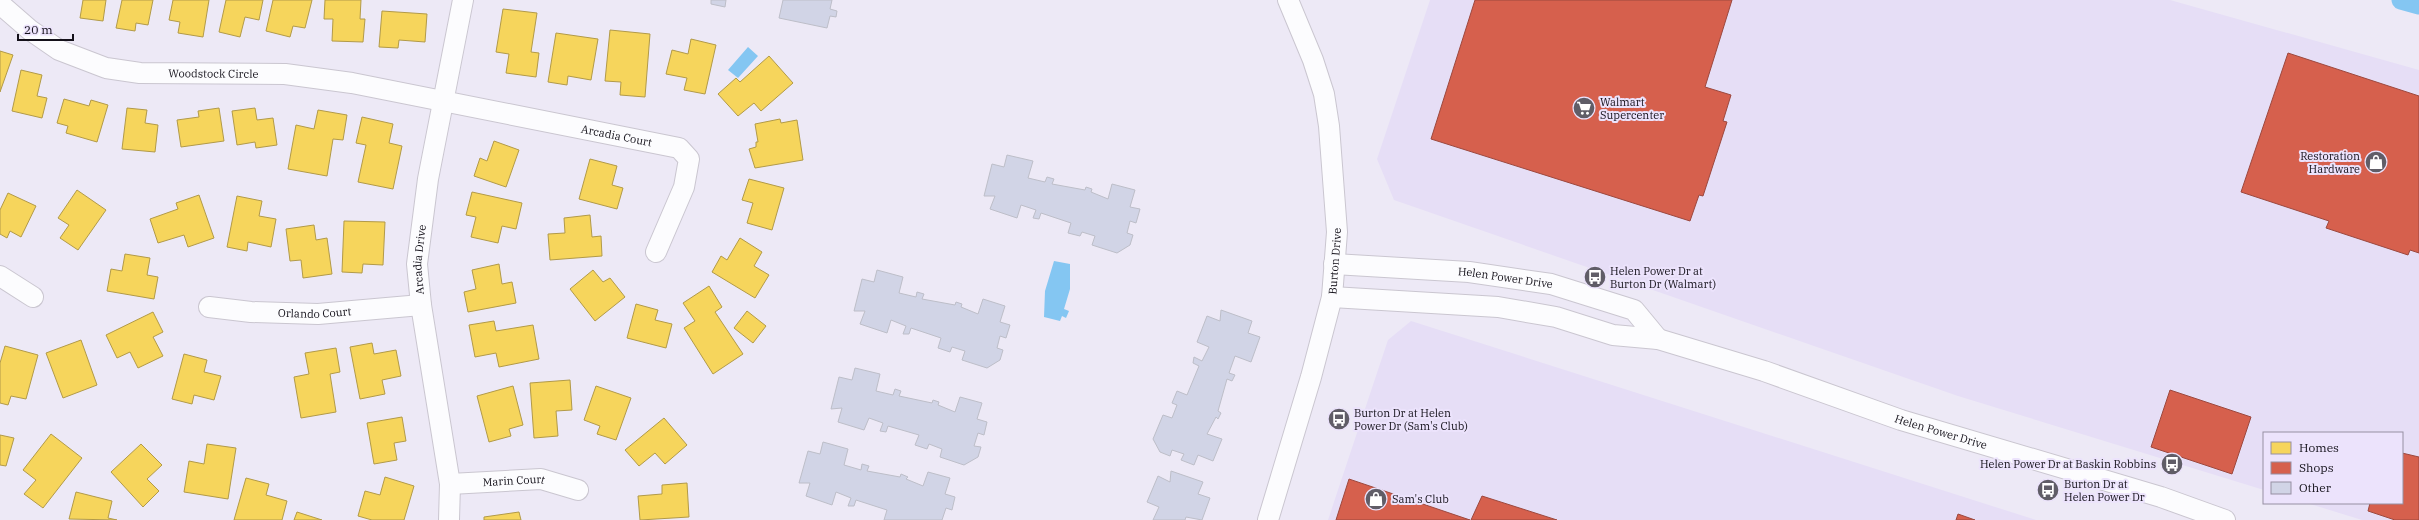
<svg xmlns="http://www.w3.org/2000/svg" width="2419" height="520" viewBox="0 0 2419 520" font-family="'IBM Plex Serif',serif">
	<rect width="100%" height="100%" fill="#ede9f6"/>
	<path fill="#e6def6" d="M1430 0H2170L2419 70V520H2362L2307 503H2402V433H2264V490L1958 396 1394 200 1377 159Z
		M1411 321 2036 520H1328L1388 340Z"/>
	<path fill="#84c6f2" d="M748 47 758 56 738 78 728 70Z
		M1054 261 1070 264V289L1064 309 1069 311 1066 318 1062 316 1060 321 1044 317 1045 291Z"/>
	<path fill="#f6d55c" stroke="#b29a48" d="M83 0H106L103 21 80 18Z
		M122 0H153L148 25 136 23 135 31 116 28Z
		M173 0H209L203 37 178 33 180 22 169 20Z
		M226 0H263L259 20 245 17 240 37 219 32Z
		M273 0H312L305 28 293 26 290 37 266 31Z
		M325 0H361L360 19H365L363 42 332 41 333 19H324Z
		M503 9 537 13 531 52 539 53 536 77 506 73 509 54 496 52Z
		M382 11 427 14 425 42 399 40 398 48 379 47Z
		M610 30 650 34 645 97 620 95 621 82 605 81Z
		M556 33 598 39 591 80 568 76 567 85 548 82Z
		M691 39 716 45 705 94 684 90 687 78 666 74 672 50 688 54Z
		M0 51 13 55 0 92Z
		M769 56 793 83 761 111 754 103 738 116 718 94 736 78 740 82Z
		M21 70 42 75 37 96 47 98 42 118 12 111Z
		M64 99 89 106 91 100 108 105 97 142 66 133 68 126 57 123Z
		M127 108 147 110 145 123 158 125 155 152 122 149Z
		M219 108 224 141 181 147 177 120 199 117 198 111Z
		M255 108 257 120 273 118 277 145 256 148 255 142 237 145 232 111Z
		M318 110 347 115 343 140 333 139 327 176 288 169 296 125 314 129Z
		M362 117 393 124 389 143 402 146 393 189 358 182 366 145 356 143Z
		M780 119 781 123 797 120 803 160 755 168 749 149 756 147V142H758L755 124Z
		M494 141 519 150 506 187 474 176 480 158 487 161Z
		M590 159 617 166 612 185 623 188 617 209 579 199Z
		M749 179 784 188 772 230 747 223 753 203 742 200Z
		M77 190 106 210 78 250 60 238 69 225 58 218Z
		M472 192 522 203 516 229 502 226 498 243 471 237 476 217 466 215Z
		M8 193 36 206 21 237 10 231 7 238 0 234V210Z
		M199 195 214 238 188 247 184 235 158 243 150 219 178 209 176 203Z
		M237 196 262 201 259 216 276 219 271 247 248 242 247 251 227 247Z
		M590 215 592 237 601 236 602 256 550 260 548 234 565 233 564 218Z
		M344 221 385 222 383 265 363 264 362 273 342 272Z
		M314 225 316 240 327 238 332 274 303 278 301 260 290 261 286 229Z
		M740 238 762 252 754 266 769 275 755 298 712 272 721 256 727 260Z
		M125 254 150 258 147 275 158 277 154 299 107 291 111 269 122 271Z
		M499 264 502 284 512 282 516 303 468 312 464 292 476 289 472 270Z
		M593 270 603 282 610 278 625 297 595 321 570 289Z
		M709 286 722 307 715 312 743 354 713 374 684 328 695 321 683 303Z
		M636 304 658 310 655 320 672 324 666 348 627 338Z
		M747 311 766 326 753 343 734 328Z
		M153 312 163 332 153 337 163 356 138 368 130 352 117 358 106 335Z
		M494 321 496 331 533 325 539 359 499 367 496 353 475 357 469 325Z
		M81 340 97 385 63 398 46 353Z
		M372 343 374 354 396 350 401 376 382 380 385 394 360 399 350 347Z
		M5 346 38 355 26 399 11 396 8 405 0 403V363Z
		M336 348 340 372 330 374 336 412 301 418 294 377 309 374 305 353Z
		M184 354 207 360 204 372 221 376 214 400 194 395 192 404 172 399Z
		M570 380 572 410 556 411 558 436 534 438 530 383Z
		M513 386 523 425 509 429 511 436 489 442 477 396Z
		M596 386 631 398 616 440 597 434 600 426 584 420Z
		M402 417 406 441 394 443 397 460 374 464 367 423Z
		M664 418 687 445 665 464 655 453 639 466 625 450Z
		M51 434 82 458 43 508 24 494 36 480 23 470Z
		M0 435 14 438 6 466 0 465Z
		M141 444 162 465 147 479 159 491 143 507 111 472Z
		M207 444 236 448 228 499 184 492 189 461 204 464Z
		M385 477 414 486 404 520H372L358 516 365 491 380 495Z
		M246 478 269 484 266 495 287 501 282 520H234Z
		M687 483 689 517 640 520 638 496 662 494V485Z
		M76 492 112 501 108 518 117 520 69 519Z
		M297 512 322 520H294Z
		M519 512 521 520H484V517Z"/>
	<path fill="#d6604d" stroke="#9c483e" d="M1475 0H1732L1705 87 1731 95 1723 121 1727 122 1703 196 1699 195 1690 221 1431 139Z
		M2288 53 2419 96V253L2410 250 2408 255 2326 228 2329 221 2241 192Z
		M2170 390 2251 417 2232 474 2151 447Z
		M2402 453 2419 457V520H2395L2368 511 2370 503H2402Z
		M1349 479 1470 520H1336Z
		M1482 496 1557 520H1471Z
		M1958 514 1975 520H1956Z"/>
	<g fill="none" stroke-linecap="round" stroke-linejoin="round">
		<path stroke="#84c6f2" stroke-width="19" d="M2401 0 2419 5"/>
	</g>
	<path fill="#d1d4e6" stroke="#bdbec8" d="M711 0H726L725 7 711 4Z
		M783 0H832L830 9 837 11 836 17 830 16 827 28 779 18Z
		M1007 155 1033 161 1028 178 1045 182 1047 177 1054 179 1052 184 1085 190 1086 187 1092 189 1091 192 1108 199 1112 184 1135 190 1130 207 1140 209 1136 223 1130 221 1127 233 1133 235 1130 245 1117 253 1092 245 1095 236 1082 232 1080 236 1068 233 1071 223 1041 213 1039 219 1033 218 1036 210 1021 205 1017 218 990 209 995 196H984L992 164 1004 167Z
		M877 270 903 277 899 293 916 297 917 292 924 294 922 299 955 305 956 302 962 304 961 307 978 314 983 299 1005 306 1000 322 1010 325 1006 338 1000 336 997 348 1003 350 1000 360 987 368 962 360 965 351 952 347 950 352 938 348 941 338 911 328 909 334H903L906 326 891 320 887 333 860 324 865 311H854L862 279 874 282Z
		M1221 310 1252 321 1248 333 1260 337 1251 362 1235 356 1229 373 1235 375 1232 381 1227 379 1218 411 1221 413 1218 419 1216 417 1207 434 1222 439 1213 461 1198 455 1194 465 1181 460 1184 454 1172 450 1170 456 1160 452 1153 439 1163 415 1172 418 1177 405 1172 403 1177 391 1187 395 1199 366 1193 363 1194 357 1202 361 1209 347 1197 342 1207 316 1220 321Z
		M855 368 880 374 876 391 893 395 895 389 901 391 899 396 932 403 933 400 939 402 938 405 955 412 960 397 982 403 977 419 987 422 984 435 978 433 974 446 981 447 978 457 964 465 940 457 942 449 929 444 927 449 915 445 919 435 888 426 886 432 880 431 883 423 869 418 864 430 838 422 842 408 831 409 839 377 852 380Z
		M823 442 848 449 844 465 861 470 862 464 869 466 867 471 900 477 901 474 908 477 906 479 923 486 928 472 950 478 945 494 955 497 952 510 946 508 942 520H884L887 510 856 500 854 506H848L851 498 836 492 832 505 806 496 810 483H799L808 451 820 454Z
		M1171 471 1203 482 1198 494 1210 498 1202 520 1186 517 1185 520H1153L1159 507 1147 502 1158 476 1170 482Z"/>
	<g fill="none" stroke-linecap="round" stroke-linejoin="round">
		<g stroke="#cac6d0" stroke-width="22">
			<g id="minor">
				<path id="s1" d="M0 4 30 30 59 50 106 68 140 73 285 74 352 83 679 148 689 159 684 187 656 252"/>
				<path id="s2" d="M1334 264 1469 272 1551 284 1634 310 1658 339"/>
				<path d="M0 276 33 297"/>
				<path id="s3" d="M1332 297 1498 307 1556 317 1613 335 1658 339 1764 371 1901 420 2161 497 2225 520"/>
				<path id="s4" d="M209 307 251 312 318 314 421 305"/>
				<path id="s5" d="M450 484 541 479 578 490"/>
				<path id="s6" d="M449 520 450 484 421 305 417 264 428 179 463 0"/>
				<path id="s7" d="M1268 520 1311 377 1332 297 1337 232 1329 126 1324 94 1313 60 1288 0"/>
			</g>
		</g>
		<use href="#minor" stroke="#fcfcfe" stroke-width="20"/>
	</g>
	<defs>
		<g id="supermarket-disc" transform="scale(1.15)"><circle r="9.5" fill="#605d67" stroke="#ece3fc"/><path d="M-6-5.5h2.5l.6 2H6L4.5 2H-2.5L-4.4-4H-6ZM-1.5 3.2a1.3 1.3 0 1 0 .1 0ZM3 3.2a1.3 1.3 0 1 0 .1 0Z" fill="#fff"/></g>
		<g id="shop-disc" transform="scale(1.15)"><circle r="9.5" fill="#605d67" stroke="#ece3fc"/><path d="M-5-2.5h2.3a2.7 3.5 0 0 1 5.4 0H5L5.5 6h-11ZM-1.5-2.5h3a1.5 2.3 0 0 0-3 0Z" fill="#fff"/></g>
		<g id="bus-disc" transform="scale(1.15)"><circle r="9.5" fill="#605d67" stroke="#ece3fc"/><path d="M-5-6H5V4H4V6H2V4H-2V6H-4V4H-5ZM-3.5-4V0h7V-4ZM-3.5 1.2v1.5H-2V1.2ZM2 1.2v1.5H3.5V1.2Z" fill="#fff"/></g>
	</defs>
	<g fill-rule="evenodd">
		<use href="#supermarket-disc" x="1584" y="108"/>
		<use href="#shop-disc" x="2376" y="162"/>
		<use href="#bus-disc" x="1595" y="277"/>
		<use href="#bus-disc" x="1339" y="419"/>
		<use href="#bus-disc" x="2172" y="464"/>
		<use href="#bus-disc" x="2048" y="490"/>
		<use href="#shop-disc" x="1376" y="499"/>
	</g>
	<g text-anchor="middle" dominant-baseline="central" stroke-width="4" stroke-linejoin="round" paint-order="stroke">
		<g font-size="11" fill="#14111a" stroke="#ece3fc">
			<text stroke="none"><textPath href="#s1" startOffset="233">Woodstock Circle</textPath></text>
			<text stroke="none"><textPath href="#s1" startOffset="642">Arcadia Court</textPath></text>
			<text stroke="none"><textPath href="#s6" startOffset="263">Arcadia Drive</textPath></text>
			<text stroke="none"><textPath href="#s7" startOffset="268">Burton Drive</textPath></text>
			<text stroke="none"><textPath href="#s2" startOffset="172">Helen Power Drive</textPath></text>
			<text stroke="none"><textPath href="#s4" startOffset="106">Orlando Court</textPath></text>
			<text stroke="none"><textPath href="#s3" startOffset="628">Helen Power Drive</textPath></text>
			<text stroke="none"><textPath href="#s5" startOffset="64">Marin Court</textPath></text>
		</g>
		<g font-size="11" fill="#14111a" stroke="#ece3fc" text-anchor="start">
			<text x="1600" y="102">Walmart<tspan x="1600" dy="13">Supercenter</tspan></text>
			<text x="2360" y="156" text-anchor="end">Restoration<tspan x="2360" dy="13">Hardware</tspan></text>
			<text x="1610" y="271">Helen Power Dr at<tspan x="1610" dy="13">Burton Dr (Walmart)</tspan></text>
			<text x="1354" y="413">Burton Dr at Helen<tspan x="1354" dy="13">Power Dr (Sam's Club)</tspan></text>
			<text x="2156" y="464" text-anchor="end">Helen Power Dr at Baskin Robbins</text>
			<text x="2064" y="484">Burton Dr at<tspan x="2064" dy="13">Helen Power Dr</tspan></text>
			<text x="1392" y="499">Sam's Club</text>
		</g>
	</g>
	<rect x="2263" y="432" width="140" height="72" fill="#ece3fc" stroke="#968fa2"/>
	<rect x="2271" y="442" width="20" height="12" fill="#f6d55c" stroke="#968fa2"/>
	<text x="2299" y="452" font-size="12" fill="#14111a">Homes</text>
	<rect x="2271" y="462" width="20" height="12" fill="#d6604d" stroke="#968fa2"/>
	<text x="2299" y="472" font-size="12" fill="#14111a">Shops</text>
	<rect x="2271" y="482" width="20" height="12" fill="#d1d4e6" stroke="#968fa2"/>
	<text x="2299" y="492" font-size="12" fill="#14111a">Other</text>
	<path d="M18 34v6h55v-6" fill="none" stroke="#14111a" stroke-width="2"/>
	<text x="24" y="34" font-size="12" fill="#14111a" stroke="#ece3fc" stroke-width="3" paint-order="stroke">20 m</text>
</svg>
